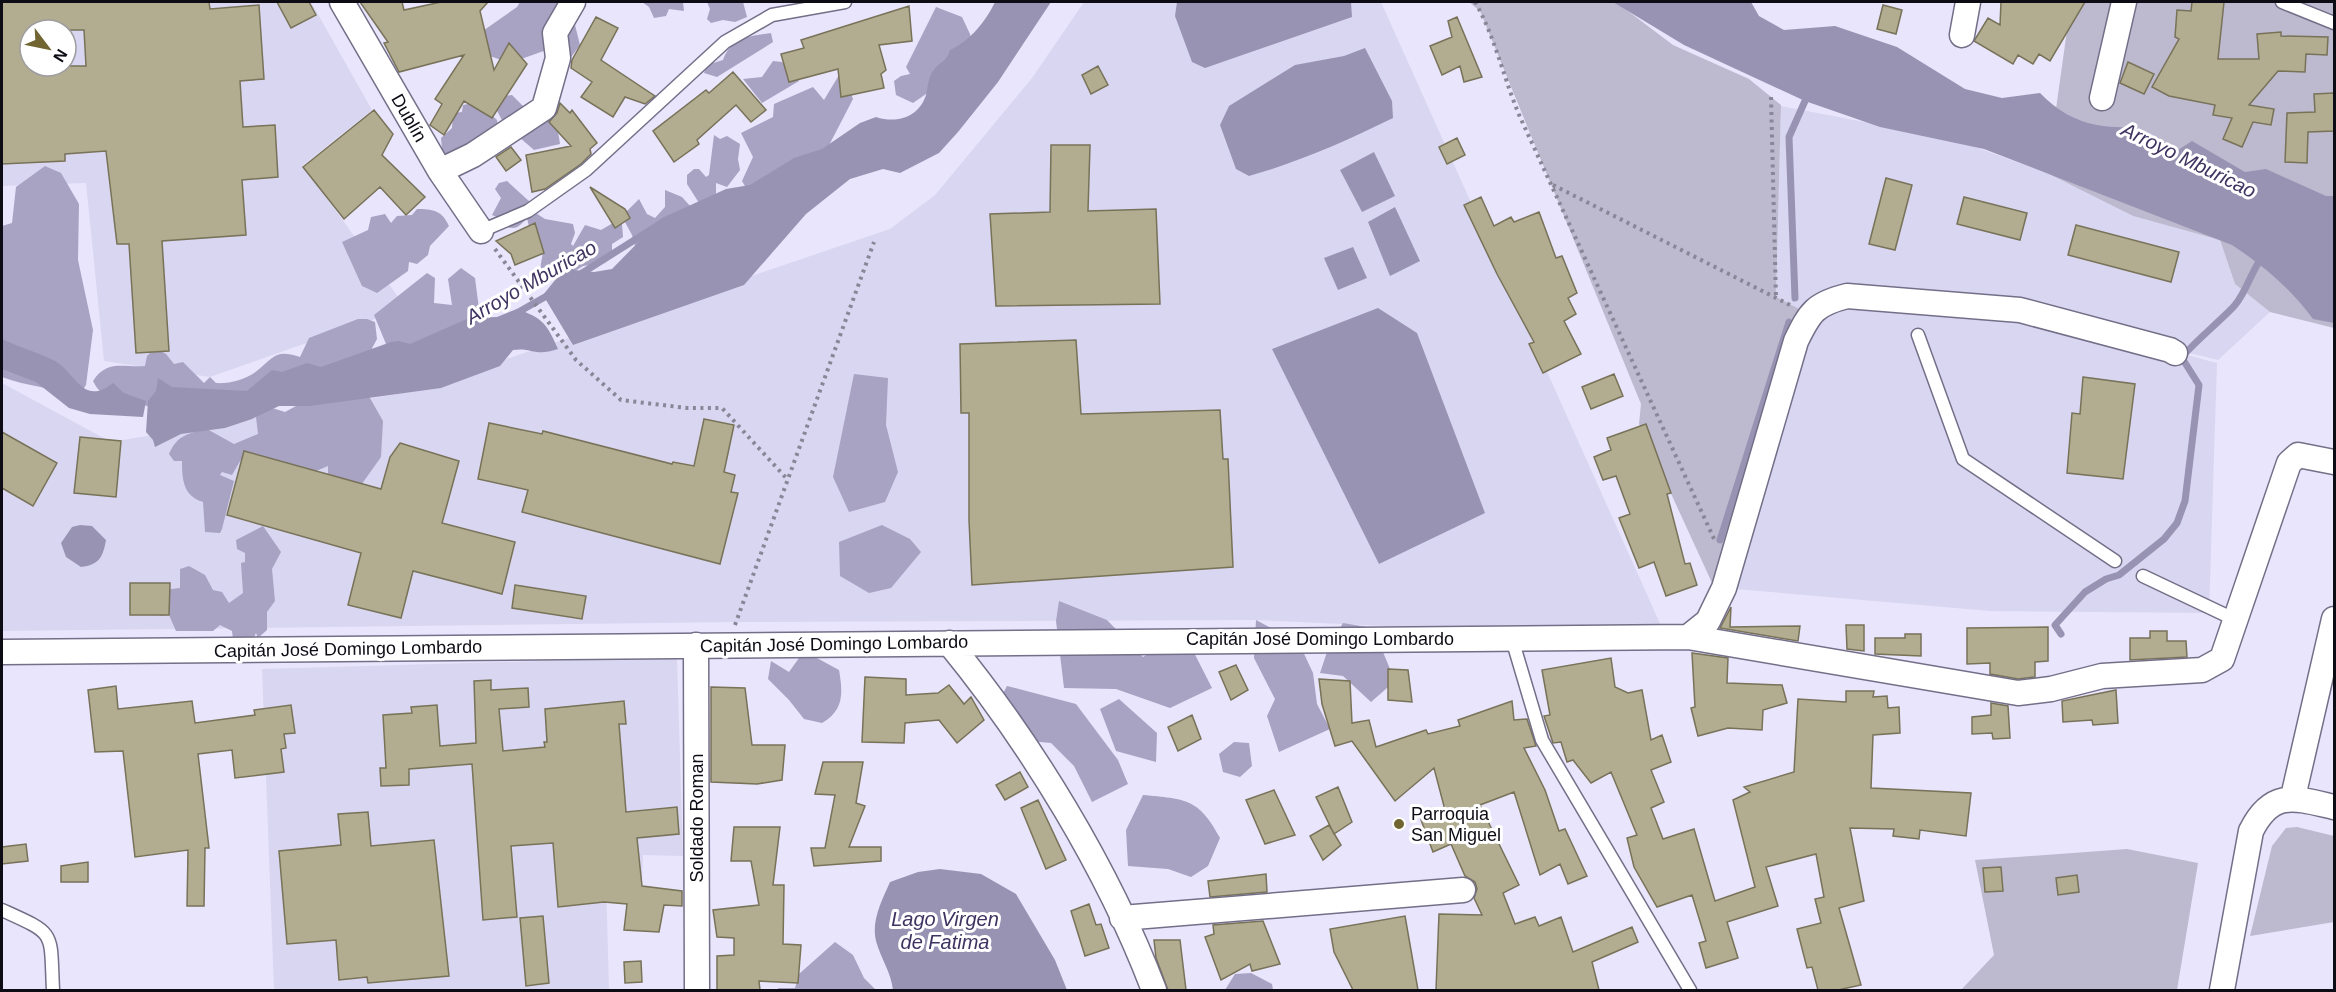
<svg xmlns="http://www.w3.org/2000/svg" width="2336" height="992" viewBox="0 0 2336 992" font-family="Arial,sans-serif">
	<rect width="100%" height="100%" fill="#e9e5fc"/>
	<path fill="#d9d6f1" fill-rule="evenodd" d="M2 2H311L372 110 303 165 406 308 210 377 104 361 86 183 2 186ZM30 30H66V66H30Z
		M1084 2H1381L1667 639 1256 620 740 622 2 631V383L111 442 409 392 890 229 935 195 1032 78Z
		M1781 106 1953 139 2047 173 2133 216 2220 240 2235 284 2270 312 2218 360 2078 326 2217 363 2209 613 1990 611 1724 588 1776 298Z
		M677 657 683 856 643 855 642 880H606L609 990H274L262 669Z"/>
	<path fill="#bdb9cf" d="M1469 2H1616L1673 45 1749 79 1781 105 1776 297 1809 314 1713 585 1639 424 1641 404 1480 11Z
		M2071 2H2334V328L2270 312 2235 284 2220 240 2133 216 2047 173Z
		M2297 827 2334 836V922L2250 936 2272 846 2286 828Z
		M2127 849 2198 863 2177 990H1961L1994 955 1975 860Z"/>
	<path fill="#a8a2c3" d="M520 2H559L562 13 575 25 580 45 569 60 552 48 510 63 484 54 477 35 517 7Z
		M642 2H683L684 11 669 9 666 16 654 18 649 7Z
		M707 2H743L747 17 735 22 723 20 711 23 707 19 710 9Z
		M936 7 962 17 970 34 972 51 952 76 913 103 896 95 894 81 901 76 910 74 906 67Z
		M771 33 773 42 717 77 704 73 707 65 723 60C731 37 751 36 771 33Z
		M773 61 782 62 799 81 762 103 743 79 762 77Z
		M842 70 853 99 825 153 752 198 742 181 753 157 741 133 773 117 774 104 813 87 824 100Z
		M512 95 537 120 556 119 560 144 534 150 504 124 492 101 493 97Z
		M478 102 497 120 498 128 448 158 442 149 441 138 452 128 453 113 462 112 463 105Z
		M714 135 720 139 727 136 740 144 738 159 740 170 727 187 716 183V198L699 203 687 184V175L694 169H699L706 177 709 175Z
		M45 166 61 173 79 204 78 260 93 330 86 385 78 397C53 387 28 387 2 377V226L12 223 16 187Z
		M507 181 530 202 534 212 545 219 573 224 575 233 571 244 573 246 585 225 601 230 613 223 622 224 623 237 612 244V253L605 263 583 266 561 280 542 279C536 257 552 254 532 240L527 218C520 225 518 230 507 227L510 223 492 215 501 198 495 189 499 183Z
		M665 190 682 197 699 216 636 250 632 235 619 211 622 206 627 211 639 199 647 214 655 218 665 207Z
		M417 209C432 209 442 210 449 226L430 246 428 255 417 264 409 262 408 271 377 293 362 286 342 242 368 230 371 217 385 214 391 223 397 216 412 215Z
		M461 268 475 278 480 317 496 332 391 356 374 315 427 273 435 278 434 303 452 305 448 279Z
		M358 319H367L375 322 377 339 370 352 340 378 150 407C143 405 137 401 131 400 114 395 102 400 93 381 107 359 124 368 145 366L147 356 155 348 166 354 174 364 183 362 204 383 210 377 216 383C229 384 248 379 258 370 275 356 276 349 300 357L309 338Z
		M854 374 888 378 886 425 898 472 885 502 849 512 833 477Z
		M366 391 383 421 381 457 359 488 328 480V466L309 474 250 454 243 456 232 475 222 472 220 475 234 481 222 529 220 533 205 532 203 502C183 496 182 479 182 461H174L169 454C177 435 189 433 207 429L234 444 258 434 256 417 269 407 285 412 318 394Z
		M882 525 910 539 921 552 891 588 869 593 840 576 839 542Z
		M263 526 281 552 272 569 275 601 267 612V630L258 638 256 633 250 646 233 639 232 631 220 625 213 631H176L169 615 160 616 151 602 163 590 180 588V569L189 566 205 575 213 590 222 592 229 603 243 593 241 563 245 562V553L237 549 236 540Z
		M1059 601 1107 620 1143 657 1184 633 1212 688 1170 708 1116 689 1064 688 1056 621Z
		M1256 620 1299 643 1313 673 1317 704 1330 729 1279 752 1267 716 1275 699 1254 658Z
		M1343 623 1373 628 1395 681 1371 702 1343 676 1320 673 1329 646Z
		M815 657 839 670C843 693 844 710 822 723L804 719 789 700 768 679 771 661 789 672 799 658Z
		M1007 686 1076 704 1118 760 1128 784 1092 802 1074 766 1051 743 1007 739 993 712Z
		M1119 699 1157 733 1156 762 1116 751 1100 709Z
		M1234 742 1249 743 1252 766 1240 777 1223 772 1219 754Z
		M1143 795C1185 799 1199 798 1220 838L1208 866 1191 877 1168 869 1128 866 1126 830Z
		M835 942 853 955 864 978 876 990H778V988H795L799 974Z
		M1251 973 1272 984 1273 990H1225L1235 974Z"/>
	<path fill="#9993b3" d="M995 2H1051L998 82 958 132 939 153 900 173 883 169 850 179 806 214 744 285 573 345 543 295 564 269 594 272 612 269 662 218 726 189 750 185 794 158 822 149 860 123 876 117C897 124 919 117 926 95 928 88 928 77 933 71 939 62 947 62 950 50 970 41 986 21 995 2Z
		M1177 2H1351L1352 17 1205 68 1192 62 1175 16Z
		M1613 2H1751L1759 16 1784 30 1835 26 1897 47 1965 89 2002 98 2040 93C2056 110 2075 121 2097 125 2121 130 2136 121 2151 146L2175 152 2192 141 2245 172 2266 169 2326 196H2334V323L2313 319C2290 288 2264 266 2232 245L1984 149 1880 127 1805 101 1684 45Z
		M1365 48 1392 101 1393 118C1346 141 1299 162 1249 176L1236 169 1220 125 1229 106 1295 65 1344 56Z
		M1374 152 1395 196 1362 212 1340 170Z
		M1395 207 1420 261 1390 276 1368 222Z
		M1353 247 1367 278 1338 290 1324 258Z
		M1378 308 1417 333 1485 513 1379 564 1272 349Z
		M517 309C543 318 547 324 558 349 534 357 532 347 513 350L500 366 441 388 310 406H279L252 419 225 428 181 434 155 447 153 440 146 432 148 401 156 391 158 378 172 387 247 391 272 370 282 372 307 363 321 367 391 342 399 341 410 344 469 318 497 317Z
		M2 339C18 347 37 352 53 360 75 370 82 408 113 383L124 393 146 401 143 417 90 414 69 408 36 382 2 369Z
		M80 525 92 526 106 540C103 557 99 565 81 567L66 557 61 543 72 527Z
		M940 869 981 874 1016 894 1055 960 1067 990H893C891 972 881 959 876 941 871 921 882 900 890 882L918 872Z"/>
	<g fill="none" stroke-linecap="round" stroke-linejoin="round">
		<path stroke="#9993b3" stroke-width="7" d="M579 275 663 222
			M1795 298 1789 137 1805 101
			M515 314 552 293
			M1720 540 1789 322
			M2061 634 2055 625 2085 592 2106 579 2119 575 2164 539 2177 523 2185 501 2199 385 2182 358C2185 350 2225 317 2235 305 2247 291 2251 271 2263 256"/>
	</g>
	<path fill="#b2ac91" stroke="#777258" stroke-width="1.5" fill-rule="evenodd" d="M2 2H209L210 9 259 5 264 79 240 81 243 127 275 125 278 177 242 180 246 235 162 241 169 351 136 353 129 244H117L106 151 65 154V161L2 164ZM30 30H84L86 66H30Z
		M277 2H309L316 15 291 28Z
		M360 2H402L404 10 441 2H488L480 11 494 70 509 43 527 64 492 118 464 101 444 135 430 125 442 104 435 99 464 55 399 72 384 43 388 42Z
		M2001 2H2085L2050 61 2039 54 2033 64 2018 55 2013 64 1974 41 1988 18 2000 25Z
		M2192 2H2224L2218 59H2259L2257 34 2281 32V36L2328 37 2327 55 2306 54 2305 72 2278 71 2249 105 2274 109 2271 125 2253 122 2242 147 2223 139 2232 118 2213 115 2215 105 2169 96 2152 87 2179 39 2175 37 2177 10 2191 11Z
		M1883 5 1902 10 1896 34 1877 29Z
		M909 6 912 41 879 45 886 70 881 74 884 88 841 97 838 69 789 82 781 54 804 48 801 40Z
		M596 17 618 28 601 60 655 96 645 104 625 97 613 117 581 97 592 82 571 68 572 60Z
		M1457 17 1482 77 1464 82 1460 66 1442 75 1430 46 1452 37 1448 21Z
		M2128 62 2154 74 2144 94 2120 83Z
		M1098 66 1108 85 1091 94 1082 75Z
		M733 72 766 110 751 122 736 105 697 140 699 144 674 162 653 131 706 90 709 93Z
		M2334 93V131L2308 132 2307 163 2285 162 2287 113 2315 112 2314 94Z
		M560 103 570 113 572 110 597 143 590 149 591 154 581 164 545 189 532 192 526 155 571 146 549 122 557 113Z
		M374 110 393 134 382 155 425 197 406 215 380 187 344 219 303 167Z
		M1457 138 1465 155 1447 164 1439 147Z
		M1051 145H1090L1088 211 1156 209 1160 304 996 306 990 214 1050 212Z
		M511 147 521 160 506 171 496 157Z
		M1886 178 1912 185 1895 250 1869 244Z
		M590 187 625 209 630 218 615 228Z
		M1481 197 1494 226 1511 217 1514 222 1539 212 1556 258 1562 256 1577 293 1568 298 1576 314 1564 321 1581 354 1543 373 1529 344 1534 342 1497 274 1464 205Z
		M1964 197 2027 213 2020 240 1957 224Z
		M535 223 544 253 515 265 511 254 496 241Z
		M2076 225 2179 252 2171 282 2068 255Z
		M1076 340 1081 414 1220 410 1223 459H1228L1233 567 972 585 969 520V413H961L960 344Z
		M1614 374 1623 396 1591 409 1582 387Z
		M2083 377 2135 384 2123 479 2067 473 2072 413 2080 414Z
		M704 419 734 425 724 472 735 475 731 492 738 493 720 564 522 512 528 490 478 479 489 423 542 434 543 431 672 464 673 462 694 466Z
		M1646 424 1671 493 1667 494 1685 564 1690 563 1697 585 1666 596 1654 562 1639 568 1619 518 1630 514 1616 476 1603 480 1594 457 1611 450 1607 438Z
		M2 432 57 463 33 506 2 488Z
		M80 437 121 441 116 497 74 493Z
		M400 443 459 461 442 523 515 542 502 594 413 571 401 618 348 605 361 553 227 515 244 451 381 489 390 457Z
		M130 583H170L169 615H130Z
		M515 585 586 596 582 619 512 608Z
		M1731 607 1730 627 1800 626 1798 641 1720 628Z
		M1846 625H1864V651L1847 649Z
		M2048 627V661L2035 662V677L2018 679 1990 674V663L1967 664V628Z
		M2150 631H2167V641H2186L2187 657 2130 660V638H2150Z
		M1905 634H1921V656L1875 654V638H1905Z
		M1692 653 1728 658 1727 683 1782 685 1787 703 1763 710 1762 730 1728 728 1698 736 1691 708 1695 707Z
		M1611 658 1615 687 1628 693 1642 690 1651 740 1662 735 1671 762 1651 770 1664 802 1651 808 1663 839 1694 829 1715 901 1755 887 1733 800 1750 792 1744 787 1794 772 1798 699 1846 702V691H1874L1873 697 1887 696 1888 708 1899 707 1900 733 1873 735 1871 788 1971 793 1966 836 1920 830 1919 839 1893 836 1894 829 1850 828 1864 901 1839 908 1861 985 1838 990H1818L1812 967 1807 968 1797 929 1821 923 1815 899 1824 897 1816 854 1766 867 1778 906 1727 922 1738 958 1706 968 1699 943 1706 941 1692 895 1657 907 1634 867 1627 838 1637 835 1611 772 1591 783 1573 760 1567 762 1561 742 1553 743 1544 716 1550 715 1542 670Z
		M1236 665 1248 690 1231 700 1219 672Z
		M1388 669 1408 670 1412 702 1388 700Z
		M865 677 906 679V695L938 693 949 685 964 704 971 697 984 720 957 743 939 720 905 723 904 743 862 742Z
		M1319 679 1350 681 1352 723 1369 720 1376 747 1426 730 1428 734 1460 726 1458 720 1512 701 1514 720 1527 719 1536 746 1524 748 1545 790 1559 831 1565 829 1587 876 1568 884 1560 864 1540 875 1514 792 1480 805 1519 885 1503 893 1515 924 1535 917 1539 926 1561 917 1573 952 1632 927 1638 942 1592 962 1599 990H1436L1439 914 1482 915 1474 898 1477 889 1475 882 1465 876 1451 844 1433 852 1421 820 1445 810 1434 768 1395 801 1352 741 1335 746 1322 704Z
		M491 680V690L528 688 529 707 499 709 503 751 545 747 544 742H547L545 709 624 701 626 724H619L626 812 677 807 679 834 637 838 642 886 682 891V906L664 905 659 932 624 930 627 904 604 902 558 907 553 843 511 846 517 917 483 920 472 764 409 769V785L381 786 380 768H386L383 715 412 713 411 707 437 705 440 746 476 743 474 681Z
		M116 686 118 709 192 701 195 723 255 715 254 710 291 705 295 733 284 734 286 748 281 749 284 772 235 778 232 750 198 754 209 848H205L204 906H187L188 850 135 857 123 751 95 752 88 690Z
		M711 687 745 688 752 745H785L782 780 757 784 711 782Z
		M2116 690 2118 723 2093 725 2092 720 2063 722 2062 701Z
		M1991 703 2008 706 2010 738 1993 739 1992 733 1972 734V717L1991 715Z
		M1192 715 1201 739 1178 751 1168 727Z
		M823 762H863L856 803 865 806 849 847H881V861L814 866 811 848H825L835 795 815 794Z
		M1020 772 1028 787 1005 800 996 785Z
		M1338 787 1352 822 1334 834 1316 797Z
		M1274 790 1295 835 1265 844 1246 800Z
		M1038 800 1066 860 1046 869 1021 808Z
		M368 812 371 846 434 840 449 976 368 983 367 977 339 980 336 940 287 944 279 851 341 845 338 814Z
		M1329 825 1341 845 1323 860 1310 836Z
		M734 827H780L773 885H784L783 944 801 945 798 983 759 981 760 990H717V956L734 955V938L717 937 713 910 759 905 751 861H731Z
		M26 844 28 861 2 864V847Z
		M88 862V882H61V866Z
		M2001 867 2003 891 1985 892 1983 868Z
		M1266 874 1267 892 1210 897 1208 881Z
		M2077 875 2079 892 2058 895 2056 878Z
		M1089 904 1096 925 1101 924 1109 948 1085 956 1071 911Z
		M543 916 549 983 526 986 520 918Z
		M1405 916 1418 990H1353L1334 952 1330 929Z
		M1263 921 1280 964 1252 971 1250 964 1221 980 1205 937 1214 934 1213 925Z
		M1154 940H1180L1186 990H1168L1156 958Z
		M641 961 642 982 625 983 624 962Z"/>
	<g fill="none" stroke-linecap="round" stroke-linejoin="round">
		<g stroke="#746f88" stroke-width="15">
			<path id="service" d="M2282 2 2334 23
				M481 231 528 211 586 170 725 42 772 15 845 2
				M1918 335 1963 459 2115 561
				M2143 576 2236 620
				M1512 639 1542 740 1690 990
				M2 910C57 935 50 930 53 990"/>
		</g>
		<g stroke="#746f88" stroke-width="27">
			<path id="minor" d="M342 2 440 171 481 231
				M1962 35 1968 2
				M2102 98 2124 2
				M440 171 473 155 544 108 558 58 555 33 573 2
				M1688 637 2018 693 2051 689 2102 676 2202 670 2222 659 2289 463 2298 455 2334 462
				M949 643C1031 743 1108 869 1154 990
				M696 645 697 990
				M2 652 1688 637 1708 621 1724 588 1796 341C1810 312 1815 304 1847 296L2020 310 2170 350 2175 353
				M2293 797 2334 619
				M1122 918 1463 890
				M2222 990 2251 831C2272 789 2295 798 2334 807"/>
		</g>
		<path stroke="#898697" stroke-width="4" stroke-dasharray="3 4.5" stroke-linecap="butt" d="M1475 2C1495 36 1504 80 1520 117L1715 541
			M1771 97 1776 298
			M1553 185 1792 306
			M495 249 576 360 621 400 687 408H722L788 480
			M735 625 874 242"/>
		<use href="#service" stroke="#fff" stroke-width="12"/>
		<use href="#minor" stroke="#fff" stroke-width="24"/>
	</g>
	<circle fill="#716632" stroke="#fff" stroke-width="2" cx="1399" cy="824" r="6"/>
	<g text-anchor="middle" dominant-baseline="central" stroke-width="6" stroke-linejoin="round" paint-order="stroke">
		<g font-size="18" fill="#0d0b14" stroke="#fff">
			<text transform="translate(409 118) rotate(60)">Dublín</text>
			<text x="1320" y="639">Capitán José Domingo Lombardo</text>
			<text transform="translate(834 644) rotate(-1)">Capitán José Domingo Lombardo</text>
			<text transform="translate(348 649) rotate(-1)">Capitán José Domingo Lombardo</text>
			<text transform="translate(697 818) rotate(-90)">Soldado Roman</text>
		</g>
		<g font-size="18" fill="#0d0b14" stroke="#fff" text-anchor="start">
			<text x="1411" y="814">Parroquia<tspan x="1411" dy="21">San Miguel</tspan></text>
		</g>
		<g font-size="20" font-style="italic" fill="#3f3361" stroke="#fff">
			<text transform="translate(2189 160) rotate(26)">Arroyo Mburicao</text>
			<text transform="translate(531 282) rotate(-30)">Arroyo Mburicao</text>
			<text x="945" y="919">Lago Virgen<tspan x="945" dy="23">de Fatima</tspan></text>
		</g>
	</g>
	<rect width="2336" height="992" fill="none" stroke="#0d0b14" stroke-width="6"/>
	<g transform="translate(48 48) rotate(122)"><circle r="28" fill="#ffffff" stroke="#9e9da1" stroke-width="1.5"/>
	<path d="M0-4.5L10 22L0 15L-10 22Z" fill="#716632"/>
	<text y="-9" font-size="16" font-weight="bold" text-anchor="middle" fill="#0d0b14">N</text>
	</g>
</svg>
